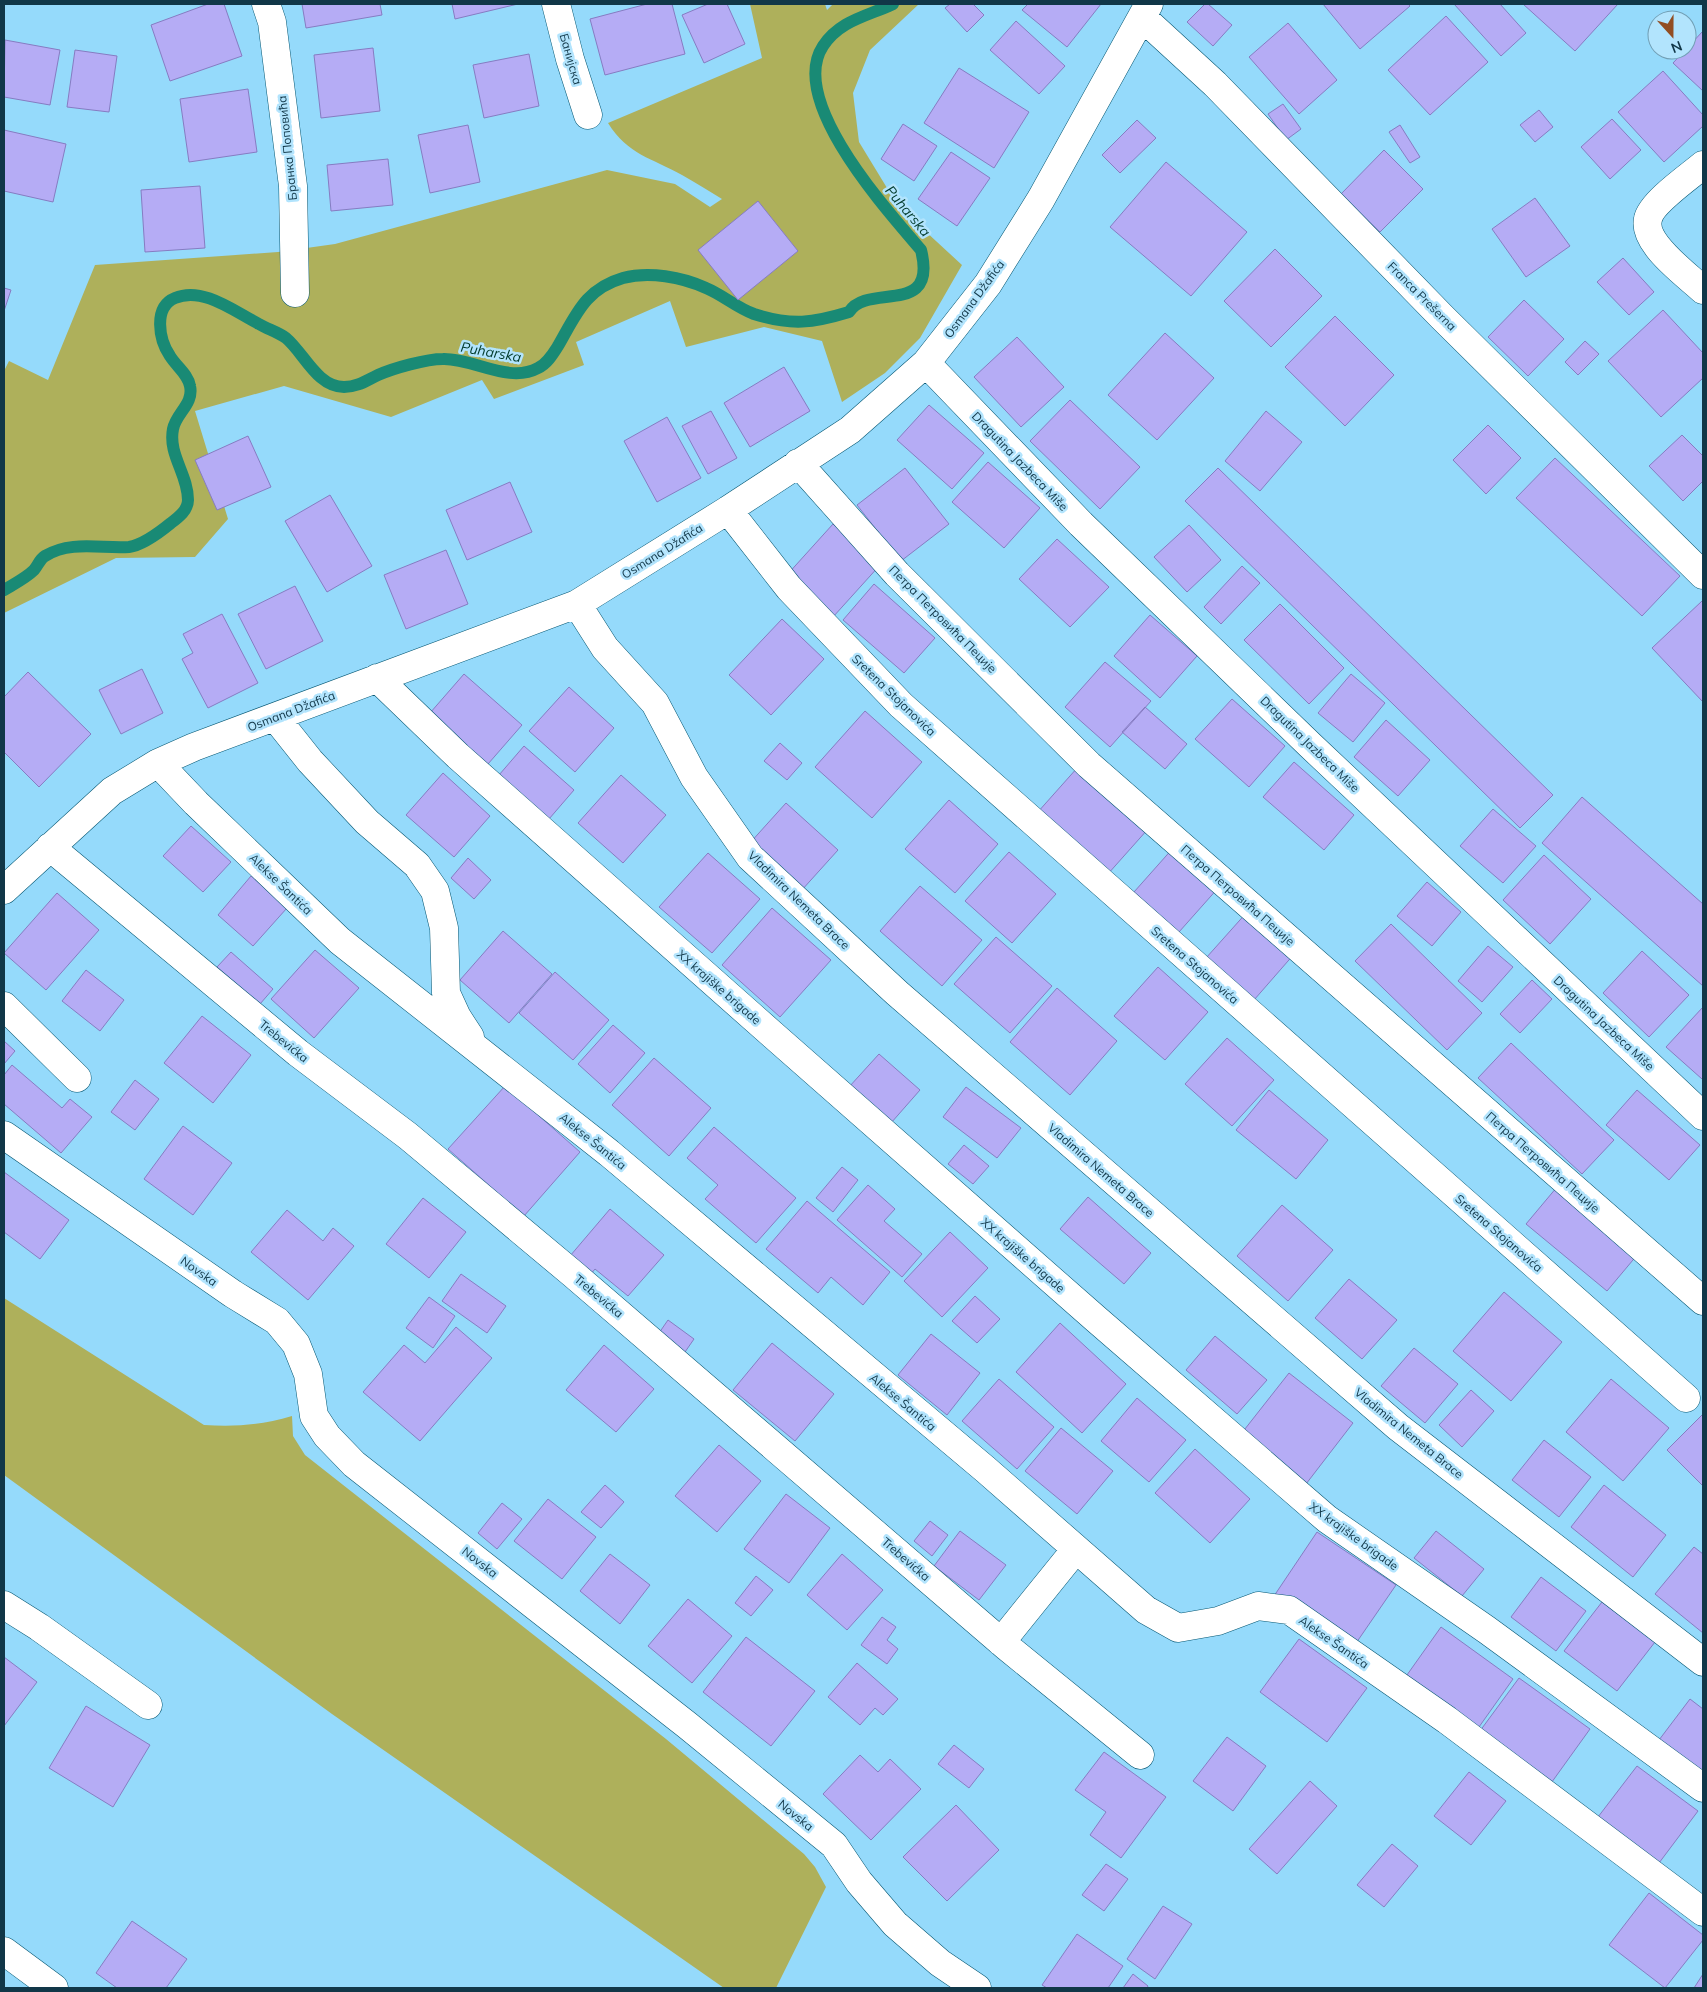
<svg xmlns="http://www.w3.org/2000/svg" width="1707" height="1992" viewBox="0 0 1707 1992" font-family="Mulish,sans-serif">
	<rect width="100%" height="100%" fill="#95dafb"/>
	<path fill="#aeb05b" d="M750 4H825L827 10 833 4H919L870 50 853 93 859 142 898 206 962 265 920 338 885 373 842 402 822 341 764 327 686 347 670 301 576 342 584 365 494 399 482 380 391 417 284 386 195 411 228 519 195 557 116 558 4 613V371L9 361 48 380 95 265 278 252 335 244 607 170 675 184 710 207 722 199C709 191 696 183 682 175 652 158 628 155 608 123L762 58Z
		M4 1298 204 1425C236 1427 262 1425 292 1416L293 1436 305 1455 666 1739 804 1854 815 1867 826 1887 776 1988H724L332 1714 4 1475Z"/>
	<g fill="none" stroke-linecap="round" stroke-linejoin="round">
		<path stroke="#198a75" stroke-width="12" d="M4 590C14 584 26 578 34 570 38 565 40 559 45 556 71 540 102 549 129 547 143 545 160 532 171 523 179 517 188 510 188 500 188 474 168 455 173 429 176 413 194 404 190 386 188 374 176 366 170 356 159 340 153 307 175 298 203 286 235 312 259 324 267 329 278 332 286 338 304 353 317 387 344 387 358 387 367 380 378 375 394 368 426 359 443 359 473 358 509 384 538 368 547 364 553 354 558 346 576 315 585 289 623 278 649 271 682 277 706 288 723 295 737 308 754 314 792 326 813 323 849 312 868 282 938 318 921 250 888 211 787 101 823 46 840 20 868 16 893 4"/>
	</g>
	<path fill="#b5acf5" stroke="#867cc2" d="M208 4H224L242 56 170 81 151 25Z
		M302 4H380L382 15 306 28Z
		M452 4H518L455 19Z
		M647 4H672L685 54 605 75 590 19Z
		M708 4H727L745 44 704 63 682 15Z
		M950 4H973L984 15 967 32 945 8Z
		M1028 4H1101L1067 47 1022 10Z
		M1205 4H1208L1232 25 1213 46 1187 22Z
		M1323 4H1408L1410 6 1360 49Z
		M1454 4H1500L1526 33 1501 56Z
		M1523 4H1618L1575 51Z
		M1446 16 1488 62 1430 115 1388 70Z
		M1016 21 1065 66 1039 94 990 50Z
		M1288 23 1337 80 1299 114 1249 57Z
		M1703 31V91L1673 63Z
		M5 40 60 50 50 105 4 97Z
		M373 48 380 111 321 118 314 55Z
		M75 50 117 56 109 112 67 107Z
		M529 54 539 106 484 118 473 65Z
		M959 68 1029 112 994 168 924 123Z
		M1663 71 1703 115V126L1664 162 1618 112Z
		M248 89 257 152 189 162 180 99Z
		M1283 104 1301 129 1286 140 1268 114Z
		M1539 110 1553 127 1535 142 1520 125Z
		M1612 119 1641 150 1610 179 1581 147Z
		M1137 120 1156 138 1120 173 1102 155Z
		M903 124 937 146 914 181 881 159Z
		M468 125 480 182 430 193 418 135Z
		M1400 125 1420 157 1410 163 1389 132Z
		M4 130 66 144 53 202 4 191Z
		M1384 150 1423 189 1380 232 1341 194Z
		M951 152 990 178 957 226 918 199Z
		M388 159 393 205 331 211 327 165Z
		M1166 162 1247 232 1191 296 1110 227Z
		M200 186 205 248 145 252 141 190Z
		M1535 198 1570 246 1526 277 1492 229Z
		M758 201 798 251 738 300 698 250Z
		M1275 249 1322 296 1271 347 1224 301Z
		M1623 258 1654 292 1629 315 1597 282Z
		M4 288 11 290 4 311Z
		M1524 300 1564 339 1528 376 1488 337Z
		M1663 310 1703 353V378L1661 417 1608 361Z
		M1335 316 1394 375 1345 426 1285 367Z
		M1165 333 1214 378 1157 440 1108 395Z
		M1017 337 1064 387 1021 427 974 377Z
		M1585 341 1599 354 1578 375 1565 362Z
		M784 367 810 411 750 447 724 403Z
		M1070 400 1140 467 1100 509 1030 441Z
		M929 405 984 453 952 489 897 440Z
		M711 411 737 458 708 474 682 426Z
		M1266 411 1302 442 1260 491 1225 461Z
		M667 417 701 478 657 502 624 441Z
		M1488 425 1521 458 1486 494 1453 460Z
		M1682 435 1703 456V481L1683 501 1649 466Z
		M248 436 271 487 217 510 195 460Z
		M1555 458 1680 576 1642 616 1516 498Z
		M988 462 1040 508 1004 548 952 502Z
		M905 468 949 524 901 561 857 505Z
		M1218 468 1553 795 1520 828 1185 501Z
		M510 482 532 532 467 560 446 510Z
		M330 495 372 566 327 592 285 521Z
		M833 524 880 565 833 617 786 576Z
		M1189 525 1221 560 1187 592 1154 557Z
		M1057 539 1109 587 1070 627 1019 579Z
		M446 550 468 604 406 629 384 575Z
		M1242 566 1260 583 1221 624 1204 607Z
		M874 584 935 638 904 673 843 620Z
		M295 586 323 641 266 669 238 614Z
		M1702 601 1703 602V702L1652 648Z
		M1280 604 1344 668 1309 704 1244 640Z
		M222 614 258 683 208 708 182 659 193 653 183 634Z
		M1150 615 1197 656 1160 698 1114 656Z
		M782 619 824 659 771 715 729 675Z
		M1105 662 1151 701 1110 747 1065 707Z
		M142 669 163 713 121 734 99 690Z
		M28 672 91 734 39 787 4 752V697Z
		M464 674 522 725 488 764 430 713Z
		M1351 674 1385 703 1353 742 1318 713Z
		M569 687 614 728 575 772 529 731Z
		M1232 699 1285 746 1249 787 1195 739Z
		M1145 707 1187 744 1165 769 1122 732Z
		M865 711 922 762 872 818 815 767Z
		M1386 720 1430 760 1398 796 1354 757Z
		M780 743 802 763 787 780 764 761Z
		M524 746 574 790 549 819 499 775Z
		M1294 762 1354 815 1324 850 1263 797Z
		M1078 767 1148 829 1107 875 1037 813Z
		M443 773 490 816 454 857 406 815Z
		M621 775 666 815 623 863 578 823Z
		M1582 797 1703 904V986L1542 843Z
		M949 800 998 844 955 893 905 849Z
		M786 803 838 850 801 891 749 844Z
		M1493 809 1536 846 1503 883 1460 846Z
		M191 826 231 862 203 892 163 856Z
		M1174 847 1219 887 1179 932 1134 892Z
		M1009 852 1056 894 1012 943 965 901Z
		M708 853 760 899 712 953 659 907Z
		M1544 855 1591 899 1550 944 1503 900Z
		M468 858 491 880 474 899 451 878Z
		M251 876 287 908 253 946 218 915Z
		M1427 882 1461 912 1432 946 1397 916Z
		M920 886 982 940 942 986 880 931Z
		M57 893 99 930 46 990 4 953Z
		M772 908 831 960 780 1017 722 965Z
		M1248 911 1295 953 1254 1000 1206 958Z
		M1391 924 1482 1013 1447 1050 1355 961Z
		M503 931 552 974 509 1023 460 980Z
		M996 937 1052 986 1010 1033 954 984Z
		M1488 946 1513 967 1482 1002 1458 981Z
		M315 950 359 988 314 1038 271 999Z
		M1642 951 1689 995 1649 1037 1603 993Z
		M231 952 273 989 260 1004 217 967Z
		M1158 967 1208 1012 1165 1060 1114 1016Z
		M86 970 124 1000 100 1031 62 1001Z
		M555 972 609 1020 573 1060 519 1013Z
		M1532 980 1552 999 1520 1033 1500 1014Z
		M1057 988 1117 1041 1070 1095 1010 1042Z
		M1703 1007V1077L1702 1079 1666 1047Z
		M202 1016 251 1055 213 1103 164 1063Z
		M613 1025 645 1053 610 1093 578 1064Z
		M1227 1038 1274 1080 1232 1126 1185 1084Z
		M4 1041 15 1051 4 1064Z
		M1511 1043 1614 1140 1582 1174 1478 1078Z
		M879 1054 920 1090 891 1123 849 1087Z
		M654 1058 711 1108 669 1156 612 1105Z
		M12 1065 62 1108 70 1099 92 1117 61 1153 4 1104V1075Z
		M135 1080 159 1099 135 1130 111 1112Z
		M505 1086 580 1152 524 1216 448 1149Z
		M966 1087 1021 1128 997 1158 943 1117Z
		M1269 1090 1328 1140 1296 1179 1236 1130Z
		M1637 1090 1700 1145 1669 1180 1606 1125Z
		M183 1126 232 1163 193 1215 144 1179Z
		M714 1127 796 1198 756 1243 705 1199 718 1185 687 1158Z
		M964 1145 989 1166 973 1184 948 1164Z
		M842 1167 858 1180 833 1212 816 1198Z
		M4 1172 69 1220 40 1259 4 1232Z
		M868 1185 895 1209 884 1221 922 1254 902 1277 837 1220Z
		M1557 1187 1638 1254 1607 1291 1526 1224Z
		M1088 1197 1151 1253 1124 1284 1060 1229Z
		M423 1198 466 1232 429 1278 386 1244Z
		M807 1201 890 1272 863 1305 831 1277 818 1293 766 1249Z
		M1282 1205 1333 1250 1288 1301 1237 1256Z
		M610 1209 664 1255 628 1296 595 1269 591 1274 570 1256Z
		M287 1210 323 1241 333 1228 354 1246 308 1300 251 1252Z
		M950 1232 988 1268 942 1317 904 1281Z
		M461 1274 506 1306 487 1333 442 1301Z
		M1349 1279 1397 1320 1362 1359 1315 1318Z
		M1504 1292 1562 1342 1511 1401 1453 1351Z
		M975 1296 1000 1319 977 1343 952 1321Z
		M429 1297 455 1316 433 1348 406 1328Z
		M668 1320 694 1339 685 1352 659 1333Z
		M1060 1323 1126 1384 1082 1433 1016 1372Z
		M456 1327 492 1358 420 1441 363 1392 404 1345 425 1363Z
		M931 1334 980 1373 947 1415 898 1375Z
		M1215 1336 1267 1380 1237 1414 1186 1370Z
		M772 1343 834 1394 795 1441 733 1390Z
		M604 1345 654 1389 616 1432 566 1390Z
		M1414 1348 1458 1384 1425 1423 1381 1386Z
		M1289 1373 1353 1423 1306 1484 1241 1434Z
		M999 1379 1054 1427 1017 1469 962 1421Z
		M1611 1379 1669 1428 1623 1481 1566 1432Z
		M1471 1390 1494 1411 1462 1447 1439 1425Z
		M1137 1398 1186 1440 1149 1482 1101 1441Z
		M1703 1414V1486L1667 1450Z
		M1061 1428 1113 1471 1077 1514 1025 1471Z
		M1544 1440 1591 1477 1559 1517 1512 1480Z
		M719 1445 761 1481 717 1532 675 1496Z
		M1195 1449 1250 1499 1210 1543 1155 1493Z
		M605 1485 624 1502 601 1528 581 1512Z
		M1604 1485 1666 1535 1633 1577 1571 1527Z
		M786 1494 830 1528 789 1583 744 1549Z
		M548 1499 596 1537 562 1579 514 1541Z
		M502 1503 522 1519 497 1549 478 1533Z
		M930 1521 948 1535 932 1556 914 1541Z
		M960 1531 1006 1565 979 1600 934 1566Z
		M1436 1531 1484 1569 1462 1596 1414 1558Z
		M1317 1532 1396 1585 1352 1649 1274 1596Z
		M1694 1547 1703 1554V1633L1655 1594Z
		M610 1554 650 1585 620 1624 580 1591Z
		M842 1554 883 1590 847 1630 807 1595Z
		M756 1576 773 1590 751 1616 735 1603Z
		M1541 1577 1586 1611 1556 1651 1511 1617Z
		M688 1599 732 1636 692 1683 648 1646Z
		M1602 1602 1655 1642 1617 1691 1564 1651Z
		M882 1617 896 1627 887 1640 898 1649 887 1664 861 1645Z
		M1441 1627 1513 1679 1474 1734 1402 1682Z
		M746 1637 815 1691 771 1746 703 1692Z
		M1299 1639 1367 1688 1327 1742 1260 1692Z
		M4 1657 37 1682 4 1726Z
		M857 1663 898 1699 883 1715 875 1708 860 1725 828 1697Z
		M1519 1678 1590 1729 1549 1786 1477 1735Z
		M1690 1699 1703 1709V1774L1659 1740Z
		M86 1706 150 1745 113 1807 49 1768Z
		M1227 1737 1266 1766 1233 1811 1193 1781Z
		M954 1745 984 1769 969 1788 938 1764Z
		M1104 1752 1166 1797 1121 1858 1090 1835 1106 1812 1075 1790Z
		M860 1755 878 1772 890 1759 921 1789 871 1840 823 1794Z
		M1637 1766 1698 1811 1659 1863 1598 1817Z
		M1469 1772 1506 1801 1471 1845 1434 1816Z
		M1310 1781 1337 1806 1277 1874 1249 1849Z
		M956 1805 999 1850 947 1901 903 1857Z
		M1392 1844 1418 1866 1384 1907 1357 1885Z
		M1106 1864 1128 1879 1104 1911 1082 1895Z
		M1649 1893 1703 1935V1940L1665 1988 1609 1945Z
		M1163 1906 1192 1924 1155 1979 1127 1959Z
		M132 1921 187 1959 166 1988H117L96 1973Z
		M1077 1934 1123 1966 1108 1988H1047L1042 1985Z
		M1133 1974 1148 1986 1147 1988H1123Z
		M1703 1974V1988H1694Z"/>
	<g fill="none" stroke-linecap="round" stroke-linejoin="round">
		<g stroke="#055773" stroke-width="29">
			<path id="street" d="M266 4 272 22 293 186 295 293
				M556 4 570 59 588 115
				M1142 17 1215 84 1442 317 1703 575
				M1703 165C1690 176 1651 203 1648 219 1642 243 1687 275 1703 290
				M926 363 1081 524 1310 745 1703 1116
				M798 463 897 574 1089 765 1703 1301
				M728 510 789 588 901 705 1686 1398
				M577 604 605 648 655 703 694 777 750 857 897 993 1398 1427 1703 1662
				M377 678 458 756 773 1035 1096 1319 1327 1519 1487 1630 1703 1788
				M275 717 310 761 367 822 417 865 435 891 444 928 446 993 457 1017 470 1037
				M158 763 196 803 340 941 609 1153 985 1469 1146 1610 1178 1628 1218 1621 1258 1606 1289 1610 1447 1720 1703 1912
				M50 847 298 1053 408 1136 573 1274 1007 1647 1140 1755
				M4 890 112 791 158 763 194 747 577 604 728 510 850 430 926 363 988 284 1041 199 1149 4
				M4 1006 77 1078
				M4 1135 233 1294 277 1321 296 1344 308 1374 314 1416 327 1436 354 1464 687 1725 834 1845 859 1882 895 1924 940 1963 977 1988
				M4 1605 39 1627 148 1705
				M1001 1642 1076 1549
				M4 1951 54 1988"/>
		</g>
		<use href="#street" stroke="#fff" stroke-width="28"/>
	</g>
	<g text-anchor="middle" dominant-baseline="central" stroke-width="5" stroke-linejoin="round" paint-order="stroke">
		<g font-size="12" fill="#113748" stroke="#b2e4fd">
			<text transform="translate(571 59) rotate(74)">Банијска</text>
			<text transform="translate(287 148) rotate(-96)">Бранка Поповића</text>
			<text transform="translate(1422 296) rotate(45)">Franca Prešerna</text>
			<text transform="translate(974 299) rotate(-54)">Osmana Džafića</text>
			<text transform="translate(1020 461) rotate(46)">Dragutina Jazbeca Miše</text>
			<text transform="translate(662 551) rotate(-32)">Osmana Džafića</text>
			<text transform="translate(943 619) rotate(45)">Петра Петровића Пеције</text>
			<text transform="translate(894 695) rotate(44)">Sretena Stojanovića</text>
			<text transform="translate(291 711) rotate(-21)">Osmana Džafića</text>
			<text transform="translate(1310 744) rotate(44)">Dragutina Jazbeca Miše</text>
			<text transform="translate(281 884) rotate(44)">Alekse Šantića</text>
			<text transform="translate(1238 895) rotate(41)">Петра Петровића Пеције</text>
			<text transform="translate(799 900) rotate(44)">Vladimira Nemeta Brace</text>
			<text transform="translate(1195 965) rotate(41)">Sretena Stojanovića</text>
			<text transform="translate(719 987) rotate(41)">XX krajiške brigade</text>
			<text transform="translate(1604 1023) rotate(43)">Dragutina Jazbeca Miše</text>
			<text transform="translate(284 1041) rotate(39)">Trebevićka</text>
			<text transform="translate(593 1141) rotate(39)">Alekse Šantića</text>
			<text transform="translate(1543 1162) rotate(41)">Петра Петровића Пеције</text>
			<text transform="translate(1101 1170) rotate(41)">Vladimira Nemeta Brace</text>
			<text transform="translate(1499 1233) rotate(41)">Sretena Stojanovića</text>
			<text transform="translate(1023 1255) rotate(41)">XX krajiške brigade</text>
			<text transform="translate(199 1271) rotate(35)">Novska</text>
			<text transform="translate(599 1296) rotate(40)">Trebevićka</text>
			<text transform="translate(903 1402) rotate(40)">Alekse Šantića</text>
			<text transform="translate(1409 1433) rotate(39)">Vladimira Nemeta Brace</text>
			<text transform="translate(1354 1536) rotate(36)">XX krajiške brigade</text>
			<text transform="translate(906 1559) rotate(41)">Trebevićka</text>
			<text transform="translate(480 1562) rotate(38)">Novska</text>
			<text transform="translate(1334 1642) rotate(35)">Alekse Šantića</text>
			<text transform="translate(796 1815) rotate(39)">Novska</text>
		</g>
		<g font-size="14" font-style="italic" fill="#003a2b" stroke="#b2e4fd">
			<text transform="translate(908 211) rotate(50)">Puharska</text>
			<text transform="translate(491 352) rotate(10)">Puharska</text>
		</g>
	</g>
	<rect width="1707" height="1992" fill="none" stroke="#113748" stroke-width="10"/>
	<g transform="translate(1672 35) rotate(159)"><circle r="24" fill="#b2e4fd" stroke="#729fb5"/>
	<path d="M0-4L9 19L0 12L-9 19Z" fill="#924d22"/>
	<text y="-8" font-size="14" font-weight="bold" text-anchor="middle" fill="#113748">N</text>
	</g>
</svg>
